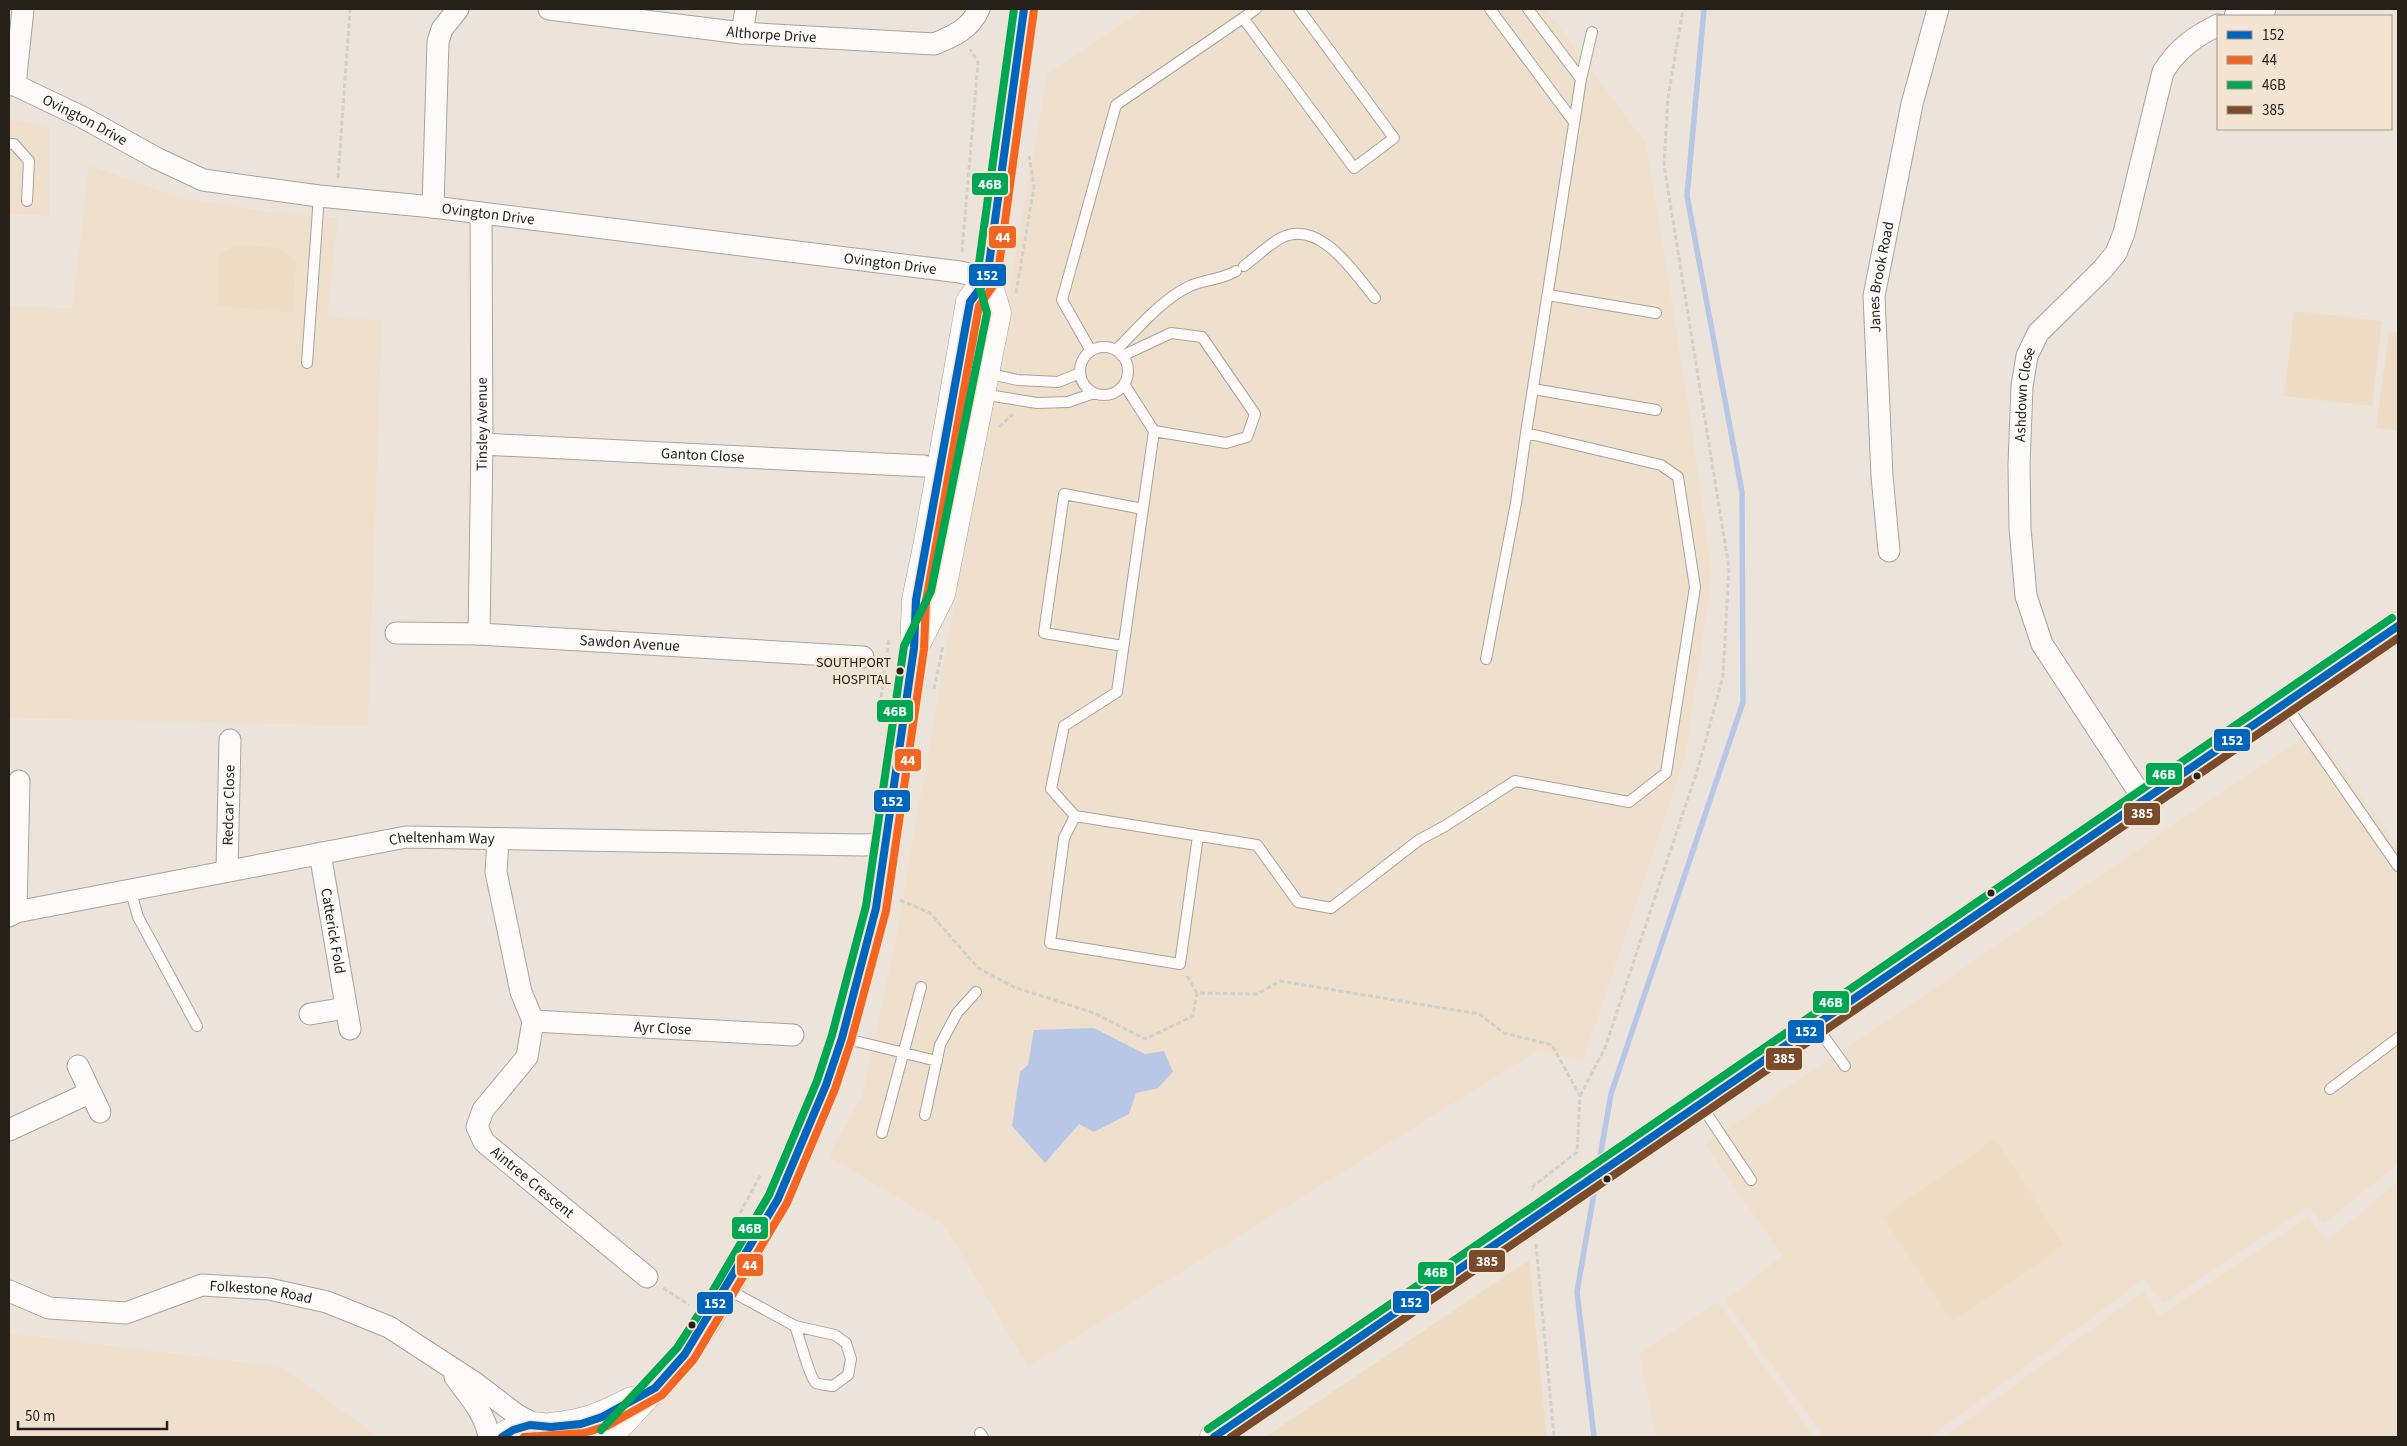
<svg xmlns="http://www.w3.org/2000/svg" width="2407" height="1446" viewBox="0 0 2407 1446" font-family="'Source Sans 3',sans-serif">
	<rect width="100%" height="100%" fill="#ece4da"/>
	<path fill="#efe0ce" d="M1143 9H1546L1646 143 1691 420 1712 576 1685 758 1583 1061 1541 1049 1028 1367 945 1226 828 1156 862 1096 893 953 1047 75Z
		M9 118 49 128V216L9 214Z
		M89 165 180 198 270 212 338 218 327 317 382 320 368 726 9 718V306L72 308Z
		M2315 729 2398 847V1164L2323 1224 2307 1206 2164 1304 2144 1279 1930 1437H1824L1725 1301 1782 1256 1705 1144Z
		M2398 1181V1437H1944L2144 1291 2159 1316 2308 1217 2327 1241Z
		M1718 1302 1814 1437H1656L1639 1353Z
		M9 1333 282 1367 379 1437H9Z"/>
	<path fill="#efdcc4" d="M236 245 280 248 296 261 294 313 217 306 219 254Z
		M2294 311 2382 321 2372 406 2284 396Z
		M2389 332 2398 333V431L2376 428Z
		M1995 1139 2064 1245 1953 1322 1883 1217Z
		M1529 1260 1547 1437H1265Z"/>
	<path fill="#b8c7e6" d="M1094 1028 1145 1054 1164 1051 1173 1072 1158 1088 1136 1093 1129 1114 1094 1132 1079 1124 1045 1163 1012 1126 1020 1072 1028 1065 1034 1030Z"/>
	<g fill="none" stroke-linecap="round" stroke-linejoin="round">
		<path stroke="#b8c7e6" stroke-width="5.5" d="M1599 1163 1611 1094 1743 702 1742 492 1687 196 1704 9
			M1594 1437 1577 1292 1595 1187"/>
		<g stroke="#a9a39c" stroke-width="12">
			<path id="lane" d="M1490 9 1574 122
				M1528 9 1581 79
				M1243 18 1354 168 1394 138 1299 9
				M9 144H14L29 161 27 201
				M1244 266C1256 257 1268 245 1281 238 1320 218 1355 274 1375 298
				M1548 295 1656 313
				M1080 371a24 24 0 1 1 48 0a24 24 0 1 1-48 0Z
				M1116 350C1138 329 1160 301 1188 287 1204 279 1219 281 1236 271
				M1091 351 1062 300 1116 105 1256 9
				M1122 356 1171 333 1202 337 1255 414 1247 437 1226 443 1154 431
				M307 363 319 196
				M986 373 1018 380 1058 382 1080 373
				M1124 384 1154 431 1117 692 1064 726 1051 789 1075 816 1257 845 1298 902 1331 908 1419 840 1445 826 1515 781 1629 802 1666 773 1695 587 1678 477 1661 465 1526 433 1581 79 1592 32
				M1533 389 1656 410
				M982 394 1037 403 1068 402 1094 393
				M1123 646 1044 633 1064 494 1143 509
				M1486 659 1516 503 1526 433
				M2286 705 2398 866
				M1075 816 1064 838 1050 943 1180 964 1198 836
				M131 892 138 917 197 1026
				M1816 1026 1845 1066
				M843 1038 937 1061
				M2330 1089 2398 1038
				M1701 1105 1751 1180
				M925 1115 940 1045 957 1013 976 992
				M882 1133 921 987
				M727 1289 795 1326 835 1335 846 1343 851 1359 848 1375 833 1386C828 1385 820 1385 816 1383 810 1379 799 1336 795 1326
				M980 1433 983 1437"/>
		</g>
		<g stroke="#a9a39c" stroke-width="23">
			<g id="street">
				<path id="s1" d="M549 9 742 33 934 44C954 36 970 29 979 9"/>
				<path d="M2235 16 2265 9"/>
				<path d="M742 33 746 9"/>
				<path id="s2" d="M9 85H15L84 118 156 158 203 180 319 196 433 207 960 272 987 279"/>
				<path d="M15 85 23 9"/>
				<path d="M433 207 438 42 442 29 458 9"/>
				<path id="s3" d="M482 444 924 466"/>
				<path id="s4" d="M1889 551 1882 476 1874 296 1912 104 1938 9"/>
				<path id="s5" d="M396 633 479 634 863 657"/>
				<path id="s6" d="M479 634 482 444 481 213"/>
				<path id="s7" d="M2144 800 2042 644 2026 596 2020 528 2019 465 2022 386 2027 356 2038 333 2102 270 2116 253 2124 233 2163 72C2177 49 2194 37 2218 25"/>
				<path id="s8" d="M498 840 496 872 521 992 533 1021 527 1057 483 1110 477 1127 484 1142 647 1277"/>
				<path id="s9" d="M320 853 350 1029"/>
				<path id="s10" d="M227 871 230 740"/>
				<path d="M16 912 19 781"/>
				<path id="s11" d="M9 916 16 912 406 837 863 845 884 844"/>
				<path d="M310 1014 346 1008"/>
				<path id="s12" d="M533 1021 793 1035"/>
				<path d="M78 1066 100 1112"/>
				<path d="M9 1130 89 1093"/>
				<path id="s13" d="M9 1291 49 1308 126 1313 202 1285 269 1289 327 1302 389 1327 475 1383 517 1415 536 1425"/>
				<path d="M455 1377C469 1396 485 1413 489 1437"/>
			</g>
		</g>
		<g stroke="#a9a39c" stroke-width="29">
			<path id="secondary" d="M918 640 941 594 997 313 987 279 1024 9
				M551 1427C586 1423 601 1417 632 1401
				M502 1437C524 1423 543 1423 567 1435
				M608 1437 685 1354 710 1316 778 1199 826 1085 842 1038 876 908 914 648 916 600 928 542 970 302 987 279"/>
		</g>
		<g stroke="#a9a39c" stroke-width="29">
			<path id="highway" d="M1214 1437 2398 626"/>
		</g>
		<path stroke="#d2d0cd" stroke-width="3" stroke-dasharray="5 2.5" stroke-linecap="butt" d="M338 178 350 9
			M962 252 978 62 970 49
			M1016 293 1034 187 1029 156
			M999 427 1013 414
			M934 689 943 646
			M879 712 889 639
			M900 900 930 913 978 968 1014 987 1094 1013 1145 1039 1193 1016 1197 993 1257 994 1280 981 1479 1014 1504 1033 1552 1045 1580 1096 1577 1152 1531 1188 1533 1190
			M1187 976 1197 993
			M1580 1096 1605 1048 1699 765 1723 676 1729 568 1664 165 1668 98 1683 9
			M740 1213 761 1174
			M1536 1244 1554 1437
			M663 1288 689 1305"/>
		<use href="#lane" stroke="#fcfbf9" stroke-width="10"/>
		<use href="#street" stroke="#fcfbf9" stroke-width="21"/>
		<use href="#secondary" stroke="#fcfbf9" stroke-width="28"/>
		<use href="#highway" stroke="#fcfbf9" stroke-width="28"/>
		<g stroke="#f4e5d2" stroke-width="11">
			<path id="bus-1" d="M502 1437 513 1430 530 1425 551 1427 581 1424 602 1417 655 1388 685 1354 778 1199 826 1085 842 1038 876 908 914 648 916 600 970 302 987 279 1024 9
				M1214 1437 2398 626"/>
		</g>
		<g stroke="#f4e5d2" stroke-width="11">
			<path id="bus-2" d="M524 1437 584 1433 607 1426 662 1395 694 1359 787 1203 835 1089 851 1041 886 911 924 649 926 601 979 306 997 280 1034 10"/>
		</g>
		<g stroke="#f4e5d2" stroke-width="11">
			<path id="bus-3" d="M1208 1429 2392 618
				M601 1430 677 1348 701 1311 769 1195 817 1081 832 1035 866 906 904 646 931 591 987 313 977 278 1014 9"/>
		</g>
		<g stroke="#f4e5d2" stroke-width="11">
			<path id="bus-4" d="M1231 1437 2398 638"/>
		</g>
		<use href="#bus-1" stroke="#0065bd" stroke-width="8"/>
		<use href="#bus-2" stroke="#f26522" stroke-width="8"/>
		<use href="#bus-3" stroke="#00a651" stroke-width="8"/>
		<use href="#bus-4" stroke="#7a4b2a" stroke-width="8"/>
	</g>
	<g fill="#262019" stroke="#f4e5d2" stroke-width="2">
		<circle cx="900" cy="671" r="4.5"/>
		<circle cx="2197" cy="776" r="4.5"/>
		<circle cx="1991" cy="893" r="4.5"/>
		<circle cx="1607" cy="1179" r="4.5"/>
		<circle cx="692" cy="1325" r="4.5"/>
	</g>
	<g text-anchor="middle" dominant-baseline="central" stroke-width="4.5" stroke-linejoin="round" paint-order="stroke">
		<g font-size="14" fill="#262019" stroke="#f4e5d2" text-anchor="end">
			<text x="891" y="663">SOUTHPORT<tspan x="891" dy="17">HOSPITAL</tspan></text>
		</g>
		<g font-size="15" fill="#262019" stroke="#f4e5d2">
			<text stroke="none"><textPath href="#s1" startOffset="224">Althorpe Drive</textPath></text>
			<text stroke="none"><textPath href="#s2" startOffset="84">Ovington Drive</textPath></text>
			<text stroke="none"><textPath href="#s2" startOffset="504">Ovington Drive</textPath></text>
			<text stroke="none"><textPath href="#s2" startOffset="909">Ovington Drive</textPath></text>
			<text stroke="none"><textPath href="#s4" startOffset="275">Janes Brook Road</textPath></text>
			<text stroke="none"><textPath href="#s7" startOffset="439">Ashdown Close</textPath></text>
			<text stroke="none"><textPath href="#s6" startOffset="210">Tinsley Avenue</textPath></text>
			<text stroke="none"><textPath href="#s3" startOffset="221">Ganton Close</textPath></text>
			<text stroke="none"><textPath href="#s5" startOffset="234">Sawdon Avenue</textPath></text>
			<text stroke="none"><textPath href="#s10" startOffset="66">Redcar Close</textPath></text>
			<text stroke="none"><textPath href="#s11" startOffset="441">Cheltenham Way</textPath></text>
			<text stroke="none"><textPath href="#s9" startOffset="79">Catterick Fold</textPath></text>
			<text stroke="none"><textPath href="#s12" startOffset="130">Ayr Close</textPath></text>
			<text stroke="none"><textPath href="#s8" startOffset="389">Aintree Crescent</textPath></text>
			<text stroke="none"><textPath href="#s13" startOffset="261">Folkestone Road</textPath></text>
		</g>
	</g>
	<g stroke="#f4e5d2" stroke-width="2">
		<rect x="971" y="172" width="38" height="24" rx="5" fill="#00a651"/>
		<rect x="988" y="225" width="29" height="24" rx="5" fill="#f26522"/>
		<rect x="968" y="263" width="39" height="24" rx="5" fill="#0065bd"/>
		<rect x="876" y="699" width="38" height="24" rx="5" fill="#00a651"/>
		<rect x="2213" y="728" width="38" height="24" rx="5" fill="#0065bd"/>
		<rect x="894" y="748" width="28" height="24" rx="5" fill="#f26522"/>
		<rect x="2145" y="762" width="38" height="24" rx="5" fill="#00a651"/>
		<rect x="873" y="789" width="38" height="24" rx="5" fill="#0065bd"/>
		<rect x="2123" y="802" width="38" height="24" rx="5" fill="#7a4b2a"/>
		<rect x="1812" y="990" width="38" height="24" rx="5" fill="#00a651"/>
		<rect x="1787" y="1019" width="38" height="25" rx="5" fill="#0065bd"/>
		<rect x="1765" y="1047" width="38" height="24" rx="5" fill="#7a4b2a"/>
		<rect x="731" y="1216" width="38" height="24" rx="5" fill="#00a651"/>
		<rect x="1468" y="1249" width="38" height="24" rx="5" fill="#7a4b2a"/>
		<rect x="736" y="1253" width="28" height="24" rx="5" fill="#f26522"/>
		<rect x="1417" y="1261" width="38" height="24" rx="5" fill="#00a651"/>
		<rect x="1392" y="1290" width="38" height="24" rx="5" fill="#0065bd"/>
		<rect x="696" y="1291" width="38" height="24" rx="5" fill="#0065bd"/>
	</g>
	<g font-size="14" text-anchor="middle" font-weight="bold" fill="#fff">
		<text x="990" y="189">46B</text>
		<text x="1003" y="242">44</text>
		<text x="987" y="280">152</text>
		<text x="895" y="716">46B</text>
		<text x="2232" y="745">152</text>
		<text x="908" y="765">44</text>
		<text x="2164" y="779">46B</text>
		<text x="892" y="806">152</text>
		<text x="2142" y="818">385</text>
		<text x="1831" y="1007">46B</text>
		<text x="1806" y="1036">152</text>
		<text x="1784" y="1063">385</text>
		<text x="750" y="1233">46B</text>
		<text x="1487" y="1266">385</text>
		<text x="750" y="1270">44</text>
		<text x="1436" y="1277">46B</text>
		<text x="1411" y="1307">152</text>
		<text x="715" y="1308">152</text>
	</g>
	<rect width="2407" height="1446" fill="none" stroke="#262019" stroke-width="20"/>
	<rect x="2217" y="15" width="175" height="115" fill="#f4e5d2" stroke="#a29688"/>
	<rect x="2227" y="31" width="25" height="8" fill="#0065bd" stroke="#a29688"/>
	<text x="2262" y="40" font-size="15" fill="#262019">152</text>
	<rect x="2227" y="56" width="25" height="8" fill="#f26522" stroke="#a29688"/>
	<text x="2262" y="65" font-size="15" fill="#262019">44</text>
	<rect x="2227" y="81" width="25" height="8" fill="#00a651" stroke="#a29688"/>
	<text x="2262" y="90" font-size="15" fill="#262019">46B</text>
	<rect x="2227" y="106" width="25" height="8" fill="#7a4b2a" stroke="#a29688"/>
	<text x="2262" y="115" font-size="15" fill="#262019">385</text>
	<path d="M18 1421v8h149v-8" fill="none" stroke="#262019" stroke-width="2.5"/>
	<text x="25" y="1421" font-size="15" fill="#262019" stroke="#f4e5d2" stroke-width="4" paint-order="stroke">50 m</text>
</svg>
